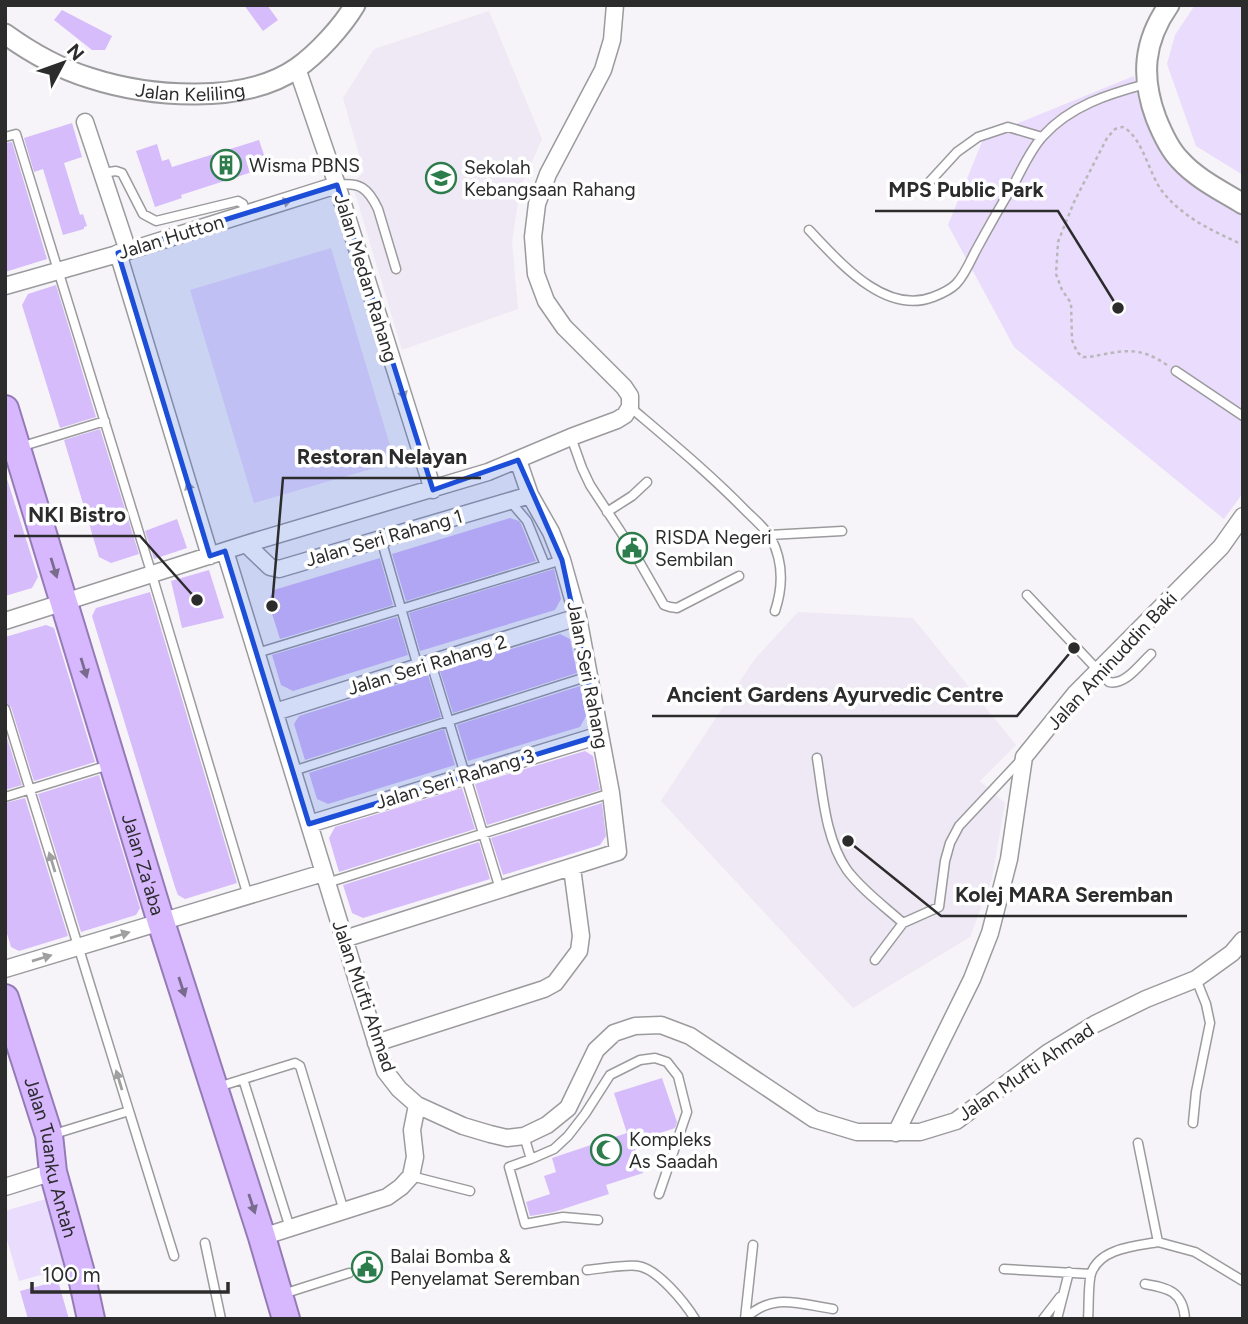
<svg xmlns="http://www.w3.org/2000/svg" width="1248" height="1324" viewBox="0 0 1248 1324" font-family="Figtree,sans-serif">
	<rect width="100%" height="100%" fill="#f6f4f8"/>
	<path fill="#eee9f4" d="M489 11 542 139 520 188 512 242 518 309 402 350 352 183 364 172 343 98 374 49Z
		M798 612 913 618 1016 745 980 781 1005 803 992 878 970 937 853 1008 661 801 754 660Z"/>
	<path fill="#e9dcfc" d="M1195 5H1243V175L1196 146 1167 64 1175 35Z
		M1134 76 1137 95 1151 133 1174 169 1215 198 1243 215V493L1224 519 1014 347 948 225 984 137Z
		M331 248 395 462 254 503 190 290Z
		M46 1199 66 1268 19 1281 5 1233V1211Z"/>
	<path fill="#d6bcfa" d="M244 5H267L278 20 263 31Z
		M62 10 112 36 105 50H92L54 20Z
		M72 123 82 157 64 163 80 215 83 214 87 226 84 227V229L63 235 43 169 34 172 24 138Z
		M259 140 268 167 181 195 182 198 155 207 136 151 157 144 162 161 169 159 172 167Z
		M12 142 47 259 5 272V143Z
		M56 285 96 417 60 428 22 305 28 294Z
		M100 429 139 554 111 563 99 557 64 440Z
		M7 479 38 577 32 588 5 596V480Z
		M510 518 519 521 521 524 536 561 406 601 392 554Z
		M177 519 187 548 154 559 145 531Z
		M380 558 393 605 280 639 268 601 274 590Z
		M554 569 561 599 555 610 420 651 409 613Z
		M209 570 224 618 182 628 171 581Z
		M150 592 237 883 185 899 178 895 175 887 92 616 96 608Z
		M397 617 408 655 293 691 281 685 272 655Z
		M46 625 54 628 95 762 34 781 11 707 5 703V637Z
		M560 634 570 639 577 673 453 713 440 671Z
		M428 675 441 717 305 760 294 724 299 716Z
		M580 686 586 716 580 727 468 761 457 725Z
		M444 729 455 765 328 804 317 799 309 773Z
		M5 732 22 785 5 790Z
		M585 751 593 756 600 790 487 825 475 784Z
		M99 775 140 908 136 915 81 932 38 794Z
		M462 788 475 829 339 872 329 838 335 827Z
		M25 798 68 936 19 951 11 947 5 927V803Z
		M602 803 606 836 600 845 503 875 491 838Z
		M479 842 490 879 363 918 352 913 343 885Z
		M662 1078 677 1122 675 1128 633 1142 643 1173 606 1185 609 1194 554 1212 530 1216 526 1202 550 1194 544 1176 556 1172 552 1158 627 1133 614 1093Z
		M58 1281 69 1319H28L20 1291Z"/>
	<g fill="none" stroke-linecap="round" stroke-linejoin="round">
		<g stroke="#9b9a9d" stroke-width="11">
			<path id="service" d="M5 137 16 134 152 575 248 896
				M102 173 116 171 122 173 143 214 156 221 238 201 243 204 246 214
				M337 185C360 182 368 188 378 209L396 269
				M923 189 957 152 978 137 1008 127 1042 137
				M809 230C838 260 884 316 933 297 941 294 950 290 956 284 964 276 970 262 975 252 988 228 1001 205 1015 182 1023 167 1031 149 1043 136 1070 106 1108 94 1146 84
				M1176 371 1243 416
				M630 407C670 441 710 474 746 511 754 519 765 528 771 538 783 561 783 587 775 611
				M571 437 582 468 590 485 632 549 664 605 670 607 677 608 739 576
				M20 447 105 421
				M510 501 527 521 545 565
				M607 512 632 496 647 482
				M769 535 842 531
				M381 539 418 667
				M1027 595 1109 682C1125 686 1140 664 1151 654
				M257 653 562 560
				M431 663 500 889
				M5 709 129 1111 51 1135
				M817 758C823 795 825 838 847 870 862 890 884 906 903 923
				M293 771 589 676
				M5 797 109 765
				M327 883 611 793
				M875 960 903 923 939 907 945 861 950 843 959 826 1020 761
				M243 1079 290 1228
				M218 1087 295 1063 300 1066 344 1211
				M129 1111 174 1256
				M1193 1123 1196 1092 1210 1023 1206 1004 1196 979
				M524 1136 531 1159 554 1149 568 1136 585 1114 610 1075 640 1060 655 1058 667 1062 678 1076 687 1112 659 1194
				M531 1159 509 1167 525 1224 563 1217 598 1220
				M411 1176 470 1191
				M1158 1242 1195 1252 1243 1281
				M205 1243 221 1319
				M1004 1269 1091 1274
				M587 1270C599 1269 627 1264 638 1266 658 1269 685 1303 695 1319
				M1145 1284C1168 1288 1183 1291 1185 1319
				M283 1294 349 1273
				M745 1319C772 1292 799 1304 833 1309
				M745 1319 753 1245
				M1043 1319 1060 1297
				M1057 1319 1069 1272
				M1088 1319C1089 1308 1088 1284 1091 1274 1099 1248 1136 1246 1158 1242L1138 1143"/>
		</g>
		<g stroke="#9b9a9d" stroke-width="19">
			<path id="minor" d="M297 68 337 185 433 490
				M85 122 128 251
				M118 253 210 556
				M5 286 128 251 337 185
				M246 544 270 567 279 569 530 495
				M225 551 385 1071 399 1089 417 1105 463 1126 490 1134 507 1138 524 1136 547 1125 568 1108 596 1050 614 1033 635 1026 661 1025 690 1036 814 1119 857 1132H920L956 1121 1049 1052 1095 1024 1146 999 1196 979 1232 953 1243 940
				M5 621 246 544 488 472 571 437 617 420 625 415 630 407V396L624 387 564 327 546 301 536 274 533 237 537 204 548 174 603 70 612 40 615 5
				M275 712 578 617
				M309 824 600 735
				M344 939 618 852 611 793 578 617 562 560 551 532 530 495 518 460
				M5 969 323 873
				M376 1043 544 989 555 983 579 951 581 936 572 868
				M896 1133 972 979 990 933 1009 859 1024 757 1075 694 1221 547 1243 516
				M5 1187 53 1172
				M262 1237 387 1197 401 1187 411 1176 415 1157 412 1130 417 1105"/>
		</g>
		<g stroke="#9b9a9d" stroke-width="23">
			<g id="tertiary">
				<path d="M1169 5C1143 42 1141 77 1156 118 1162 133 1169 149 1180 160 1197 179 1222 191 1243 204"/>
				<path id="s1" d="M5 34C30 52 60 69 90 78 149 97 244 105 297 68 317 54 342 27 355 5"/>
			</g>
		</g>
		<g stroke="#957bb6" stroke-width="30">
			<g id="trunk">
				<path id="s2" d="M5 409 161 922 262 1237 286 1319"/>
				<path id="s3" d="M5 998 49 1135 53 1172 81 1273 91 1319"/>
			</g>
		</g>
		<path stroke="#b8b7ba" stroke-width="2.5" stroke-dasharray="3.5 3.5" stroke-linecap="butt" d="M1167 365C1138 345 1122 351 1089 357H1083L1077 352 1072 340 1071 303 1062 290 1056 274 1058 242 1074 202 1107 138 1115 129 1123 127C1143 138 1148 172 1162 191 1183 218 1213 231 1243 245"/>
		<use href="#service" stroke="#fff" stroke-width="8"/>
		<use href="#minor" stroke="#fff" stroke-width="16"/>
		<use href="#tertiary" stroke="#fff" stroke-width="19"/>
		<use href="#trunk" stroke="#d7b8ff" stroke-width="26"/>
	</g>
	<defs><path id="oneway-solid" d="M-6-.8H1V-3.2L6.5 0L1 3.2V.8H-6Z" transform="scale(1.75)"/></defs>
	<g fill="#a0a0a0">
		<use href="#oneway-solid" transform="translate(282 203) rotate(-18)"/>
		<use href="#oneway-solid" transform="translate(402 390) rotate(73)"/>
		<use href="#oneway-solid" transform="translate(190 491) rotate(-107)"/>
		<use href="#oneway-solid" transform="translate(52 862) rotate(-107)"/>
		<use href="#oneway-solid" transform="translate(120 935) rotate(-17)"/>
		<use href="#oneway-solid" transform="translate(42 958) rotate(-17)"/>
		<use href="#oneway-solid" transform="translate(119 1080) rotate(-107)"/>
	</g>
	<g fill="#796b8c">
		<use href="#oneway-solid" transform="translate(54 568) rotate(73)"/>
		<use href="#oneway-solid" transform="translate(84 668) rotate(73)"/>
		<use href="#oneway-solid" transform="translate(182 987) rotate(72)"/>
		<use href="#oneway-solid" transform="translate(252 1204) rotate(72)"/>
	</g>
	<path fill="#1d4ed8" fill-opacity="0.2" stroke="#1d4ed8" stroke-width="5" stroke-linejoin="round" d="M337 185 433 490 518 460 562 560 600 735 309 824 225 551 210 556 118 253Z"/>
	<defs>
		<g id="building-ring" transform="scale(1.575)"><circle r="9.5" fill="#fff" stroke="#2c7c4c" stroke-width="1.5"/><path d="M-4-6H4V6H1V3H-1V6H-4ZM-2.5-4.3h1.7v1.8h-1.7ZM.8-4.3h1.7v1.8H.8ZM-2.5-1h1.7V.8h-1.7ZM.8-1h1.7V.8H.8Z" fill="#2c7c4c"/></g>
		<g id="school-ring" transform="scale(1.575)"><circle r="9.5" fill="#fff" stroke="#2c7c4c" stroke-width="1.5"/><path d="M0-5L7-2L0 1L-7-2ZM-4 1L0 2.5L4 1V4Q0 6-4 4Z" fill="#2c7c4c"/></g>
		<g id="civic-ring" transform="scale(1.575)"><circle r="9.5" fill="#fff" stroke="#2c7c4c" stroke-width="1.5"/><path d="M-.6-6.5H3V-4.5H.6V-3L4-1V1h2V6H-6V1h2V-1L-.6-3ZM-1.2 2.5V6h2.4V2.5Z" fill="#2c7c4c"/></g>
		<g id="mosque-ring" transform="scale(1.575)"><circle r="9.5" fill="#fff" stroke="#2c7c4c" stroke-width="1.5"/><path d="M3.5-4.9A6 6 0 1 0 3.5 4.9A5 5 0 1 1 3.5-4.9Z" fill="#2c7c4c"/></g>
	</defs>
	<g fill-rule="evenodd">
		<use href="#building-ring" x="226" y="165"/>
		<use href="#school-ring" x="441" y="178"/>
		<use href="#civic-ring" x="632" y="548"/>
		<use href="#mosque-ring" x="606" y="1150"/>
		<use href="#civic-ring" x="367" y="1267"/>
	</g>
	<g text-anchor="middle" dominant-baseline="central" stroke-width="7" stroke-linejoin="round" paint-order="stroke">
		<g font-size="19" fill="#2c2c2d" stroke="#fff">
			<text stroke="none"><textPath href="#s1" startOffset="198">Jalan Keliling</textPath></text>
			<text transform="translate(171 237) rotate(-17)">Jalan Hutton</text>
			<text transform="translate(366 278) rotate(73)">Jalan Medan Rahang</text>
			<text transform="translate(384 538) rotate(-16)">Jalan Seri Rahang 1</text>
			<text transform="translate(1112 661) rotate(-47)">Jalan Aminuddin Baki</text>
			<text transform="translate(427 665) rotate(-17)">Jalan Seri Rahang 2</text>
			<text transform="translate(588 675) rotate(79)">Jalan Seri Rahang</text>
			<text transform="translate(455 779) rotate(-17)">Jalan Seri Rahang 3</text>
			<text stroke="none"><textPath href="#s2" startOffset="476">Jalan Za'aba</textPath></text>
			<text transform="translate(364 996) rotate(71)">Jalan Mufti Ahmad</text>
			<text transform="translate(1026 1072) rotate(-34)">Jalan Mufti Ahmad</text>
			<text stroke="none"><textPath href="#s3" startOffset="166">Jalan Tuanku Antah</textPath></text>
		</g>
		<g font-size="19" fill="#2c2c2d" stroke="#fff" text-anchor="start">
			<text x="249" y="165">Wisma PBNS</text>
			<text x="464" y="167">Sekolah<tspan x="464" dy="22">Kebangsaan Rahang</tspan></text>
			<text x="655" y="537">RISDA Negeri<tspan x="655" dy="22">Sembilan</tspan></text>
			<text x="629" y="1139">Kompleks<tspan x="629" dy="22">As Saadah</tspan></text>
			<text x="390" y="1256">Balai Bomba &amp;<tspan x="390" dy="22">Penyelamat Seremban</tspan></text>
		</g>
	</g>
	<path fill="none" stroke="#2c2c2d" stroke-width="2.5" d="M1118 308L1058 211H875M272 606L283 478H481M197 600L140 536H14M1074 648L1017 716H652M848 841L941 916H1187"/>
	<g fill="#2c2c2d" stroke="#fff" stroke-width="2.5">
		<circle cx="1118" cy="308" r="7"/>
		<circle cx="272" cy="606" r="7"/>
		<circle cx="197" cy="600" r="7"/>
		<circle cx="1074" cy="648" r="7"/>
		<circle cx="848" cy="841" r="7"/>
	</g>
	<g font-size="21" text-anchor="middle" font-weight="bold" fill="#2c2c2d" stroke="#fff" stroke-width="7" stroke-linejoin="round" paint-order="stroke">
		<text x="966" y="197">MPS Public Park</text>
		<text x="382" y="464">Restoran Nelayan</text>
		<text x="77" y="522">NKI Bistro</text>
		<text x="835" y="702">Ancient Gardens Ayurvedic Centre</text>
		<text x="1064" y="902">Kolej MARA Seremban</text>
	</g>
	<rect width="1248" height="1324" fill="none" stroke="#2c2c2d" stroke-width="14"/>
	<g transform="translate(63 63) rotate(49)" stroke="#ffffff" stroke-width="5" paint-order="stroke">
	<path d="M0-5L12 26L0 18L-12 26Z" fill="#2c2c2d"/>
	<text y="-10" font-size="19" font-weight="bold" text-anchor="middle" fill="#2c2c2d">N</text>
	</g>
	<path d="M32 1282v10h196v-10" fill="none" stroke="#2c2c2d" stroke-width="3.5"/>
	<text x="42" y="1282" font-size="21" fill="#2c2c2d" stroke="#ffffff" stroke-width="5" paint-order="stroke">100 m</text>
</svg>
